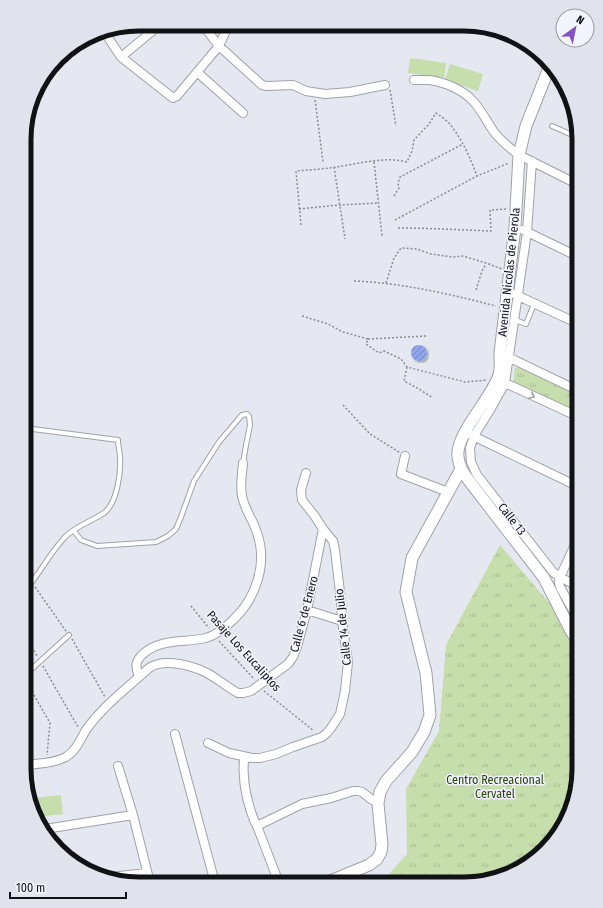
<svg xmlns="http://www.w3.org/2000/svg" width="603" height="908" viewBox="0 0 603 908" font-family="'Fira Sans Condensed',sans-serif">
	<defs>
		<pattern id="park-tufts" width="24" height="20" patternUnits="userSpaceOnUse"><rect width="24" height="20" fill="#c6ddac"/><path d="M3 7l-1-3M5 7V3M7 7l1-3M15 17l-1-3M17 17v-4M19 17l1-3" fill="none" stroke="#a9bd93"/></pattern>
		<pattern id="building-hatch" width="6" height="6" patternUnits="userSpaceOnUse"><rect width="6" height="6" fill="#91a6e9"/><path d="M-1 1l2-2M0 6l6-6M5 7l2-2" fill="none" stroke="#7586bc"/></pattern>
		<filter id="shadow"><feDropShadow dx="2" dy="2" stdDeviation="1" flood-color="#0004"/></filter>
	</defs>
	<rect width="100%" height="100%" fill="#e5e8f1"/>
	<path fill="url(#park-tufts)" d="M518 367 579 396V416L513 385 515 368Z
		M500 545 579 638V777L559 833 508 875 464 884H380L407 854 406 789 439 731 446 645Z"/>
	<path fill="#c6ddac" d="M410 58 446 63 444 78 408 73Z
		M450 64 483 74 478 91 445 80Z
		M61 795 63 814 36 817 34 815 32 798Z"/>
	<path fill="url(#building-hatch)" filter="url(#shadow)" d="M411 353a8 8 0 1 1 16 0a8 8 0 1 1-16 0Z"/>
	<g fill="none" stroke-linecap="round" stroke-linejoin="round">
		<g stroke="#9fa2ab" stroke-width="6">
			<path id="lane" d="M552 126 579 138
				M515 320 526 324 534 304
				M74 531 81 540 97 546 156 542 168 536 176 529 181 517 194 481 219 442 242 415 247 414 249 416 250 425 246 445 243 463
				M24 592C39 575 49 554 65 537 76 526 92 521 104 513 117 503 121 473 120 458 120 452 118 446 118 440L25 428
				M24 676 69 635"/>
		</g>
		<g stroke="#9fa2ab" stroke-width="10">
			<path id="street" d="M202 24 219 46 262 85 267 86 293 85 306 91 325 94 350 92 385 85
				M103 30 121 57 173 98 177 96 219 46 229 24
				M121 57 161 24
				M197 72 243 113
				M414 80C419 80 424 80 429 80 445 82 463 90 473 101 482 111 487 122 494 132 501 141 511 149 519 155L579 185
				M532 161 527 232 505 383 490 410 474 436 470 448 471 462 477 475 553 572 560 577 579 587
				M523 230 579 257
				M514 294 579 324
				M506 356 579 391
				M501 381 579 417
				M469 434 579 487
				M405 456 401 474 448 492
				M572 608C573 602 574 597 579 593
				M307 610 342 621
				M579 621 560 587 559 582 560 577 579 536
				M139 677C135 666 135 661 144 653 162 638 185 643 206 638 217 635 226 627 234 619 256 598 268 563 257 533 253 519 245 511 242 496 240 485 242 474 243 463
				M175 734 215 883
				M208 743 229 753 252 758H260L276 754 293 747 322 737 327 733 331 728 340 714 345 691 348 662 342 621 341 601 335 550 333 541 323 529 314 515 302 500 301 490 306 473
				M244 757C244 763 243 770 244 776 244 789 251 816 257 826L279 883
				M24 765C38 764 54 763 66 757 76 751 80 740 86 730 103 706 127 688 149 668 164 658 191 665 207 673 218 679 227 687 238 693H243L251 691 288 664 293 657 297 647 307 610 323 529
				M118 766 133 815
				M257 826 302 804 331 798 353 791H358L362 792 371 799 378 803
				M45 829 133 815 150 883
				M110 877 147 873"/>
		</g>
		<g stroke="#9fa2ab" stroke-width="13">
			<path id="secondary" d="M549 68 526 126 519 155 515 227 500 353C500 360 501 369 499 375 492 398 455 434 458 457 459 467 464 474 470 482L544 578 571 631 579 643
				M323 884 369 865 377 859 381 852 382 845 379 814 378 803 380 792 386 781 412 752 424 732 430 715 426 673 406 592 412 558 461 469"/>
		</g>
		<path stroke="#898b92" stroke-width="1.5" stroke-dasharray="2 2" stroke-linecap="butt" d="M390 90 396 126
			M315 100 323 162
			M374 162 382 236
			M334 167 345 239
			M394 196 399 188 398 183 400 177 463 144
			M299 209 339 205 379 203
			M395 220 477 176 509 163
			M301 225 296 171C309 170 323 169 336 167 357 164 386 156 407 162L412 151 414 140 429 124 436 113C440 116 445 119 449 123 462 139 470 157 477 176
			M398 228C429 228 460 230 491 231L490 210 506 209
			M354 281C403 283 449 294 496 306
			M386 283 394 258 401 248 417 249 431 254 453 257 463 256 486 263 502 269
			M476 290 482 271 486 264
			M302 316 328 324 343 332 368 339 366 344 379 353 384 351 401 359 407 367 465 382 487 380
			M368 339 426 336
			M407 367 404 381 419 389 433 398
			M343 405 370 434 399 452
			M24 573 28 578
			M35 587 66 631
			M191 606 209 628
			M24 633 37 656
			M72 639 105 697
			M219 641 254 679
			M43 666 78 727
			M26 681 50 723 47 755
			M264 691 314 731"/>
		<use href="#lane" stroke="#fff" stroke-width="4"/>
		<use href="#street" stroke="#fff" stroke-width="8"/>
		<use href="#secondary" stroke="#fff" stroke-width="11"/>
	</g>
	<defs><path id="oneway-chevron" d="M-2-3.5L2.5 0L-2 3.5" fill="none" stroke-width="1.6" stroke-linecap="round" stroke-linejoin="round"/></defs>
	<use stroke="#a0a0a1" href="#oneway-chevron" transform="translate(532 396) rotate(25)"/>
	<g text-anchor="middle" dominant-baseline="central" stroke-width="3" stroke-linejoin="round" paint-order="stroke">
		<g font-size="12" fill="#111215" stroke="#f2f5fe">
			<text transform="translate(509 272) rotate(-84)">Avenida Nicolas de Pierola</text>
			<text transform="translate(512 519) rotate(52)">Calle 13</text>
			<text transform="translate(304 614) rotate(-75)">Calle 6 de Enero</text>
			<text transform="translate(343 627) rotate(-96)">Calle 14 de Julio</text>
			<text transform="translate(244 651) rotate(48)">Pasaje Los Eucaliptos</text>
		</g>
		<g font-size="12" fill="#2b3f0c" stroke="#f2f5fe">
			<text x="495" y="780">Centro Recreacional<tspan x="495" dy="14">Cervatel</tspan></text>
		</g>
	</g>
	<path d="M0 0H603V908H0ZM139 31H464A108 108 0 0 1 572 139V769A108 108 0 0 1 464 877H139A108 108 0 0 1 31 769V139A108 108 0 0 1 139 31Z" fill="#e0e3eb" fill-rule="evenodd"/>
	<path fill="none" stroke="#111215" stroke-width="5" d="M139 31H464A108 108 0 0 1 572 139V769A108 108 0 0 1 464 877H139A108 108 0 0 1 31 769V139A108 108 0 0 1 139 31Z"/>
	<g transform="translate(575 28) rotate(33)"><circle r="19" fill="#f2f5fe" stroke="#989aa1"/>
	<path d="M0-3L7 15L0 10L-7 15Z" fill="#8550c8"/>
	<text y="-6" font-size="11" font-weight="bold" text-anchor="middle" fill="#111215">N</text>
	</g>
	<path d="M10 892v6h116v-6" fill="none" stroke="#111215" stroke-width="2"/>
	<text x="16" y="892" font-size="12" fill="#111215" stroke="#f2f5fe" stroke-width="3" paint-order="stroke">100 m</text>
</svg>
